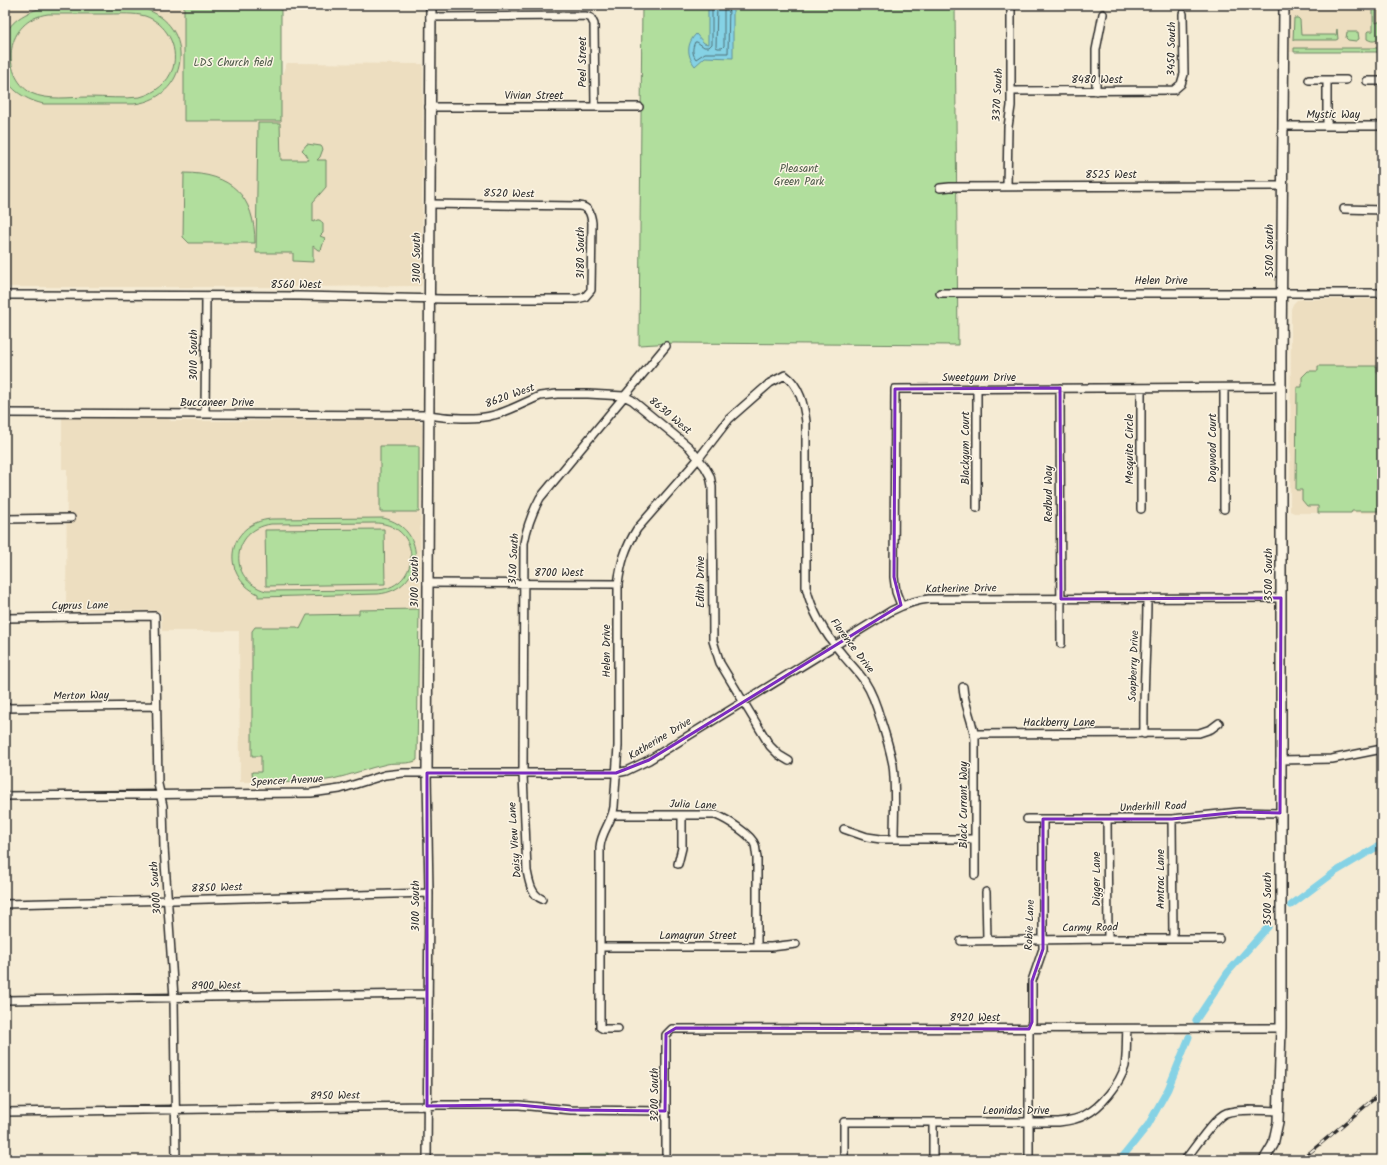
<svg xmlns="http://www.w3.org/2000/svg" width="1387" height="1165" viewBox="0 0 1387 1165" font-family="Kalam,sans-serif">
	<rect width="100%" height="100%" fill="#f5ebd4"/>
	<filter id="ink" filterUnits="userSpaceOnUse"><feTurbulence type="fractalNoise" baseFrequency=".025" numOctaves="2"/><feDisplacementMap in="SourceGraphic" scale="8" xChannelSelector="R" yChannelSelector="G"/><feConvolveMatrix kernelMatrix="1 2 1 2 8 2 1 2 1" color-interpolation-filters="sRGB"/></filter>
	<g filter="url(#ink)">
		<path fill="#eddec0" d="M1290 5H1382V52H1290Z
			M5 7 184 8V121H281V76L287 63 423 64 422 283 421 286 293 287H5Z
			M1303 299H1382V513H1294L1290 511 1291 309 1293 304 1297 300Z
			M62 418H168L171 421 418 420 422 425 417 763 385 764 331 780 301 782H240L239 631H162L161 611 66 610 67 469H62Z"/>
		<path fill="#b1de9d" stroke="#6e8464" fill-rule="evenodd" d="M184 5H281V121H184Z
			M642 5H955L958 345 674 343 639 345Z
			M1373 5H1376V23L1381 21C1382 30 1380 47 1367 39V32L1368 31H1373Z
			M48 7H137C196 18 194 97 134 104H44C29 101 7 90 5 73 4 68 5 62 5 57 5 51 4 44 5 38 8 20 32 9 48 7ZM48 14C68 14 88 14 109 14 121 14 134 13 145 16 166 23 179 46 173 68 168 83 155 93 140 97 123 99 106 97 88 97 71 97 48 101 31 93 0 74 5 20 48 14Z
			M1294 18H1298L1300 20 1301 35H1336L1337 29 1338 39 1336 40H1293Z
			M1347 32H1358L1359 39 1356 41 1348 40 1346 38Z
			M1382 45V52H1294V48H1377Z
			M258 123H280L281 160H309L306 154 302 150 307 144 321 146 323 149 320 157 317 160H326V187L313 202V222C318 220 318 218 323 223V233L320 236 325 238 321 250H318L313 246V262L293 261V253H256Z
			M184 173C231 173 255 196 255 243H189L183 237Z
			M1318 366H1377V373H1382V506H1378V511H1352L1351 513H1318V506H1307L1302 500V490H1296L1297 387H1302V377L1308 371H1318Z
			M380 446H419V512H380Z
			M383 518C429 528 425 590 378 594L258 597V594C219 575 227 523 271 519ZM377 523C422 526 422 586 378 590L266 591C227 580 231 530 271 524Z
			M384 529 385 584 266 586 265 530Z
			M419 609 417 760C410 765 395 762 387 764 368 768 351 775 333 779 308 784 281 782 256 782L253 781 252 772H261V756H252V631L255 627H297L300 629 307 615 359 614V610Z
			M609 1154V1160H582L581 1158 580 1160H544L543 1155Z"/>
		<path fill="#85d2e5" stroke="#618f9b" d="M708 5H733V58L705 57 695 66C687 56 686 44 696 34L704 43 708 44Z"/>
		<g fill="none" stroke-linecap="round" stroke-linejoin="round">
			<path stroke="#4f6e75" stroke-width="1" d="M712 5V44L709 47H704L697 42H695C692 48 692 54 696 59L705 53H728L729 5
				M717 5 716 47 718 48H722L724 46V5"/>
			<path stroke="#85d2e5" stroke-width="7" d="M1291 905 1335 872 1382 844
				M1196 1020 1228 972 1268 927
				M1120 1160 1148 1125 1168 1089 1189 1037"/>
			<g stroke="#2b2b2b" stroke-width="10">
				<path id="street" d="M430 17 586 16 591 18 594 24 595 107
					M1309 80H1346
					M1367 81H1382
					M1011 91 1174 90 1181 84 1184 74 1183 14
					M1096 91V50L1103 14
					M429 107H639
					M1283 126H1382
					M1327 126V80
					M1007 187 1008 127 1011 106V5
					M940 188 950 187 1282 186
					M1344 209 1382 210
					M940 293H1382
					M5 295 299 296 443 299H577L585 297 591 290 592 223C591 214 589 207 579 206L429 204
					M1060 388 1061 644
					M1141 388V509
					M1224 388V509
					M977 389V508
					M5 413 428 415C446 418 477 420 494 415 510 411 525 402 540 396L557 394H588L624 396 632 400 689 447 705 467 710 476 712 486 713 641 720 663 770 746 779 755 789 761
					M205 414 206 296
					M5 519 71 518
					M427 583 618 584
					M901 605 896 592 894 577 895 389 1281 387
					M5 618 155 616 158 784 163 806 164 847 174 998 176 1160
					M963 687C964 705 973 721 975 739V875
					M5 708 156 706
					M974 734 1199 733 1211 729 1219 723
					M1144 734C1143 689 1147 644 1147 598
					M1280 760 1332 759 1382 749
					M427 773 429 893 427 1160
					M5 796 311 793 340 789 385 775 403 773H616L626 771 649 760 891 611C903 605 915 600 929 599L1281 598
					M613 815H716C726 819 751 834 755 845 756 849 756 853 757 858V947
					M1027 819H1172L1239 812 1280 813
					M1107 819 1108 939
					M1172 819 1173 939
					M844 829 867 837 881 839H975
					M678 864 682 848V815
					M986 892 987 940
					M542 899C531 895 529 881 527 871L523 774 524 543C527 526 532 513 540 498L666 346
					M5 904 174 900 429 893
					M961 941 1108 939H1219
					M600 947H771L796 944
					M5 1000 428 994
					M618 1029H604L600 1027V847C601 832 612 822 614 807L618 746V584C621 563 625 548 637 529L699 458 729 419 770 383 785 375C800 386 804 405 806 422V587C812 612 825 634 842 654 849 663 859 672 865 682 873 694 877 707 881 721 886 736 890 750 893 765 896 789 894 815 894 839
					M5 1112 427 1106 437 1105H519L571 1110 665 1111
					M933 1122V1160
					M844 1159V1122H1058C1067 1121 1077 1120 1085 1115 1101 1107 1120 1084 1125 1066 1127 1054 1126 1041 1127 1029
					M666 1160V1035L672 1029 1281 1028
					M1029 1160V1029L1032 1022V981L1043 949V819
					M1185 1160C1193 1150 1216 1116 1226 1113 1239 1108 1265 1111 1279 1111"/>
			</g>
			<g stroke="#2b2b2b" stroke-width="12">
				<path id="secondary" d="M427 773 431 5
					M1264 1160 1273 1145 1278 1122 1281 1028V357L1284 5"/>
			</g>
			<use href="#street" stroke="#fcf5e5" stroke-width="7"/>
			<use href="#secondary" stroke="#fcf5e5" stroke-width="9"/>
			<g stroke="#2b2b2b" stroke-width="3.5">
				<path id="rail" d="M1301 1160 1382 1092"/>
			</g>
			<use href="#rail" stroke="#fcf5e5" stroke-width="2" stroke-dasharray="6" stroke-linecap="butt"/>
		</g>
	</g>
	<path fill="none" stroke="#7b2cbf" stroke-width="3" stroke-linejoin="round" d="M1060 388 1061 599 1281 598 1280 813 1239 812 1172 819H1043V949L1032 981V1022L1029 1029 676 1028 666 1034 665 1111 571 1110 519 1105 427 1106V773H616L649 760 901 605 894 577 895 389Z"/>
	<g text-anchor="middle" dominant-baseline="central" stroke-width="3" stroke-linejoin="round" paint-order="stroke">
		<g font-size="11" fill="#2b2b2b" stroke="#fcf5e5">
			<text transform="translate(1172 49) rotate(-89)">3450 South</text>
			<text transform="translate(583 62) rotate(-90)">Peel Street</text>
			<text x="1097" y="80">8480 West</text>
			<text transform="translate(998 95) rotate(-87)">3370 South</text>
			<text x="534" y="96">Vivian Street</text>
			<text x="1333" y="115">Mystic Way</text>
			<text x="1111" y="175">8525 West</text>
			<text transform="translate(509 194) rotate(1)">8520 West</text>
			<text transform="translate(1270 251) rotate(-90)">3500 South</text>
			<text transform="translate(581 253) rotate(-90)">3180 South</text>
			<text transform="translate(417 258) rotate(-90)">3100 South</text>
			<text x="1161" y="281">Helen Drive</text>
			<text x="296" y="285">8560 West</text>
			<text transform="translate(194 355) rotate(-90)">3010 South</text>
			<text x="979" y="378">Sweetgum Drive</text>
			<text transform="translate(510 396) rotate(-20)">8620 West</text>
			<text x="217" y="403">Buccaneer Drive</text>
			<text transform="translate(670 416) rotate(40)">8630 West</text>
			<text transform="translate(966 448) rotate(-90)">Blackgum Court</text>
			<text transform="translate(1213 448) rotate(-90)">Dogwood Court</text>
			<text transform="translate(1130 449) rotate(-90)">Mesquite Circle</text>
			<text transform="translate(1049 494) rotate(-90)">Redbud Way</text>
			<text transform="translate(514 559) rotate(-87)">3150 South</text>
			<text x="559" y="573">8700 West</text>
			<text transform="translate(1269 575) rotate(-90)">3500 South</text>
			<text transform="translate(415 582) rotate(-90)">3100 South</text>
			<text transform="translate(701 582) rotate(-90)">Edith Drive</text>
			<text transform="translate(961 589) rotate(-1)">Katherine Drive</text>
			<text transform="translate(80 606) rotate(-1)">Cyprus Lane</text>
			<text transform="translate(852 646) rotate(53)">Florence Drive</text>
			<text transform="translate(607 651) rotate(-90)">Helen Drive</text>
			<text transform="translate(1134 666) rotate(-88)">Soapberry Drive</text>
			<text transform="translate(81 696) rotate(-1)">Merton Way</text>
			<text x="1059" y="723">Hackberry Lane</text>
			<text transform="translate(660 739) rotate(-31)">Katherine Drive</text>
			<text transform="translate(287 781) rotate(-3)">Spencer Avenue</text>
			<text transform="translate(693 805) rotate(2)">Julia Lane</text>
			<text transform="translate(964 805) rotate(-90)">Black Currant Way</text>
			<text transform="translate(1153 807) rotate(-2)">Underhill Road</text>
			<text transform="translate(515 840) rotate(-94)">Daisy View Lane</text>
			<text transform="translate(1097 879) rotate(-90)">Digger Lane</text>
			<text transform="translate(1161 879) rotate(-90)">Amtrac Lane</text>
			<text transform="translate(156 888) rotate(-94)">3000 South</text>
			<text transform="translate(217 888) rotate(-2)">8850 West</text>
			<text transform="translate(1268 899) rotate(-90)">3500 South</text>
			<text transform="translate(416 906) rotate(-90)">3100 South</text>
			<text transform="translate(1030 925) rotate(-88)">Robie Lane</text>
			<text transform="translate(1090 928) rotate(-1)">Carmy Road</text>
			<text x="698" y="936">Lamayrun Street</text>
			<text transform="translate(216 986) rotate(-1)">8900 West</text>
			<text x="975" y="1018">8920 West</text>
			<text transform="translate(655 1095) rotate(-90)">3200 South</text>
			<text transform="translate(335 1096) rotate(-1)">8950 West</text>
			<text x="1016" y="1111">Leonidas Drive</text>
		</g>
		<g font-size="11" fill="#4c5848" stroke="#fcf5e5">
			<text x="233" y="63">LDS Church field</text>
			<text x="799" y="169">Pleasant<tspan x="799" dy="13">Green Park</tspan></text>
		</g>
	</g>
	<rect width="1387" height="1165" fill="none" stroke="#fcf5e5" stroke-width="20"/>
	<rect x="10" y="10" width="1367" height="1145" fill="none" stroke="#2b2b2b" stroke-width="1.5" filter="url(#ink)"/>
</svg>
